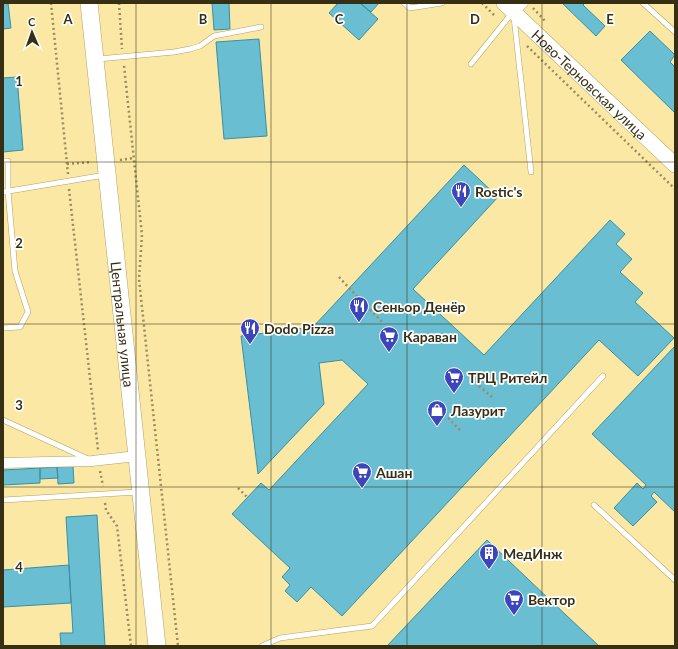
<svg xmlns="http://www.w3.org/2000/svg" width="678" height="649" viewBox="0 0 678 649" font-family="Lato,sans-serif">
	<rect width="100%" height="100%" fill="#fbe8a5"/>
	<path fill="#69bed1" stroke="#3890a2" d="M3 3H8L11 28 3 29Z
		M212 3H229L230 29 214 30Z
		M338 3H360L378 19 359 40 329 13Z
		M360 3H379L371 12Z
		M562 3H585L583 5 605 26 596 36Z
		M650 31 675 55 670 62 675 67V113L621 60Z
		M259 39 267 136 224 139 216 42Z
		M17 77 23 150 3 152V78Z
		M464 165 498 197 413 289 484 355 610 220 625 234 616 244 632 259 620 272 643 293 635 302 674 338 638 376 599 340 342 616 311 587 297 602 285 591 290 585 282 577 290 568 232 514 261 483 269 490 368 384 342 360 319 363 324 404 258 474 241 336 313 327Z
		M675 346V512L654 492 651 496 657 502 633 526 614 508 637 483 643 489 646 485 592 434Z
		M73 466 74 483 58 484 57 467Z
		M57 467 58 478 40 479V468Z
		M40 468V483L3 485V470Z
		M97 515 105 646H61L60 633H73L66 517Z
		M487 540 550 600 599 646H387Z
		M69 565 71 603 3 607V570Z"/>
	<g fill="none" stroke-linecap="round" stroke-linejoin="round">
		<g stroke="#b4a161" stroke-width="6">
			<path id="lane" d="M404 3 410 8 442 3
				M643 3 675 32
				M514 17 531 172
				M98 59 174 52 190 49 200 46 214 36 261 27
				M471 64 512 13
				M3 161H8V191L15 271 28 312 20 327 3 328
				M3 192 105 175
				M3 420 88 459
				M3 500 138 492
				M594 505 675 580
				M262 646 280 638 372 626 603 376"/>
		</g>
		<g stroke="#b4a161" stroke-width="11">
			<path id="street" d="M513 12 523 3
				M3 463 92 461 137 456"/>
		</g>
		<g stroke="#b4a161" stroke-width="16">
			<g id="secondary">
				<path id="s1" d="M504 3 675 165"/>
			</g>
		</g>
		<g stroke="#b4a161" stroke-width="18">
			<g id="primary">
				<path id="s2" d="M89 3 157 646"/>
			</g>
		</g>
		<path stroke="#9a8c5d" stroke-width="2.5" stroke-dasharray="2 3" stroke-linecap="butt" d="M51 3 68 174
			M119 3 122 49
			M482 3 494 15
			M533 8 546 22
			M527 46 675 189
			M124 66 142 235 139 279 178 646
			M120 160 134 158
			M67 164 92 162
			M69 189 98 450
			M339 277 349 288
			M349 288 382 322
			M479 386 492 397
			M448 418 460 430
			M100 471 103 486
			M238 488 247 497
			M105 503 106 510 117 526 131 646"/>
		<use href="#lane" stroke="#fff" stroke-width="5"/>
		<use href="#street" stroke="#fff" stroke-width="10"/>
		<use href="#secondary" stroke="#fff" stroke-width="15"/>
		<use href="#primary" stroke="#fff" stroke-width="17"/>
	</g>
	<path fill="none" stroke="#372f14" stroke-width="1" stroke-opacity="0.55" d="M136 3V646M271 3V646M407 3V646M542 3V646M3 162H675M3 324H675M3 487H675"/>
	<defs>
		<g id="restaurant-pin" transform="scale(1)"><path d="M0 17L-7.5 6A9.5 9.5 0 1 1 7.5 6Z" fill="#3c45b9" stroke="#fff"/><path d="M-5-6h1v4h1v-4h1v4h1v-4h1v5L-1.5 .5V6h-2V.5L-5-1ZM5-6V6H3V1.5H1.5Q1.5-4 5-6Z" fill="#fff"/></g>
		<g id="supermarket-pin" transform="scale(1)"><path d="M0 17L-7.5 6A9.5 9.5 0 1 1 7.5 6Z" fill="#3c45b9" stroke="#fff"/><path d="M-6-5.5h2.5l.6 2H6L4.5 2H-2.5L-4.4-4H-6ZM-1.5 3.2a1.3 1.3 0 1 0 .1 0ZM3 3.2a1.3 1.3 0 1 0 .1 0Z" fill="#fff"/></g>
		<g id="shop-pin" transform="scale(1)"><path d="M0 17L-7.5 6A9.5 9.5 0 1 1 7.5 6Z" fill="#3c45b9" stroke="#fff"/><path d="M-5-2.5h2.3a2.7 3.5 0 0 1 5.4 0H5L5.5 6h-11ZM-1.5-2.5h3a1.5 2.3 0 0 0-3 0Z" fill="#fff"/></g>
		<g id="building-pin" transform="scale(1)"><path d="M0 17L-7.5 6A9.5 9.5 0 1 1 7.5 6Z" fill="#3c45b9" stroke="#fff"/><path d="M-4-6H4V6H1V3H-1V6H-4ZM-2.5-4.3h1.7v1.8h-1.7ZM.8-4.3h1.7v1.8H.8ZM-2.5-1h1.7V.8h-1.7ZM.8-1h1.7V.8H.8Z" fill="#fff"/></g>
	</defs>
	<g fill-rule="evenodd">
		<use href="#restaurant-pin" x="461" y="191"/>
		<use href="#restaurant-pin" x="359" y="306"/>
		<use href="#restaurant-pin" x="250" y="328"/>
		<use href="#supermarket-pin" x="389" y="336"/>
		<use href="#supermarket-pin" x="454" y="377"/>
		<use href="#shop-pin" x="437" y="410"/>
		<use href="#supermarket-pin" x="362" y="472"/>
		<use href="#building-pin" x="489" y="553"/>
		<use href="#supermarket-pin" x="514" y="599"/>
	</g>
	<g text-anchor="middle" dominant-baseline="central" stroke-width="3.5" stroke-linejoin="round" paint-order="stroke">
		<g font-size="14" fill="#372f14" stroke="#fff">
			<text stroke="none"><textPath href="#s1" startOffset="118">Ново-Терновская улица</textPath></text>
			<text stroke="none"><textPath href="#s2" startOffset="323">Центральная улица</textPath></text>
		</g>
		<g font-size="14" font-weight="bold" fill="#372f14" stroke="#fff" text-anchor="start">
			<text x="475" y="191">Rostic's</text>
			<text x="373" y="306">Сеньор Денёр</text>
			<text x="264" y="328">Dodo Pizza</text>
			<text x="403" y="336">Караван</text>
			<text x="468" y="377">ТРЦ Ритейл</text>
			<text x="451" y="410">Лазурит</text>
			<text x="376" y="472">Ашан</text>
			<text x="503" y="553">МедИнж</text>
			<text x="528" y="599">Вектор</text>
		</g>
	</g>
	<g font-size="13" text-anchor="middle" font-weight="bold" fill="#372f14" stroke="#fff" stroke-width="3.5" stroke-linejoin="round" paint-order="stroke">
		<text x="68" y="24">A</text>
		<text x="203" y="24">B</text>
		<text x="339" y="24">C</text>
		<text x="475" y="24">D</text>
		<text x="610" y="24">E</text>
		<text x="19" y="86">1</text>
		<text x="19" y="248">2</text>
		<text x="19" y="410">3</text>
		<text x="19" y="572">4</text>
	</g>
	<rect width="678" height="649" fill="none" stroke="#372f14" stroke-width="8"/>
	<g transform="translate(32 32) rotate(358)" stroke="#ffffff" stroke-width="3" paint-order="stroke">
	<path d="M0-3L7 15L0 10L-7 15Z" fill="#372f14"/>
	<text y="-6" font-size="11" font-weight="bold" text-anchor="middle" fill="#372f14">С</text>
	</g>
</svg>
